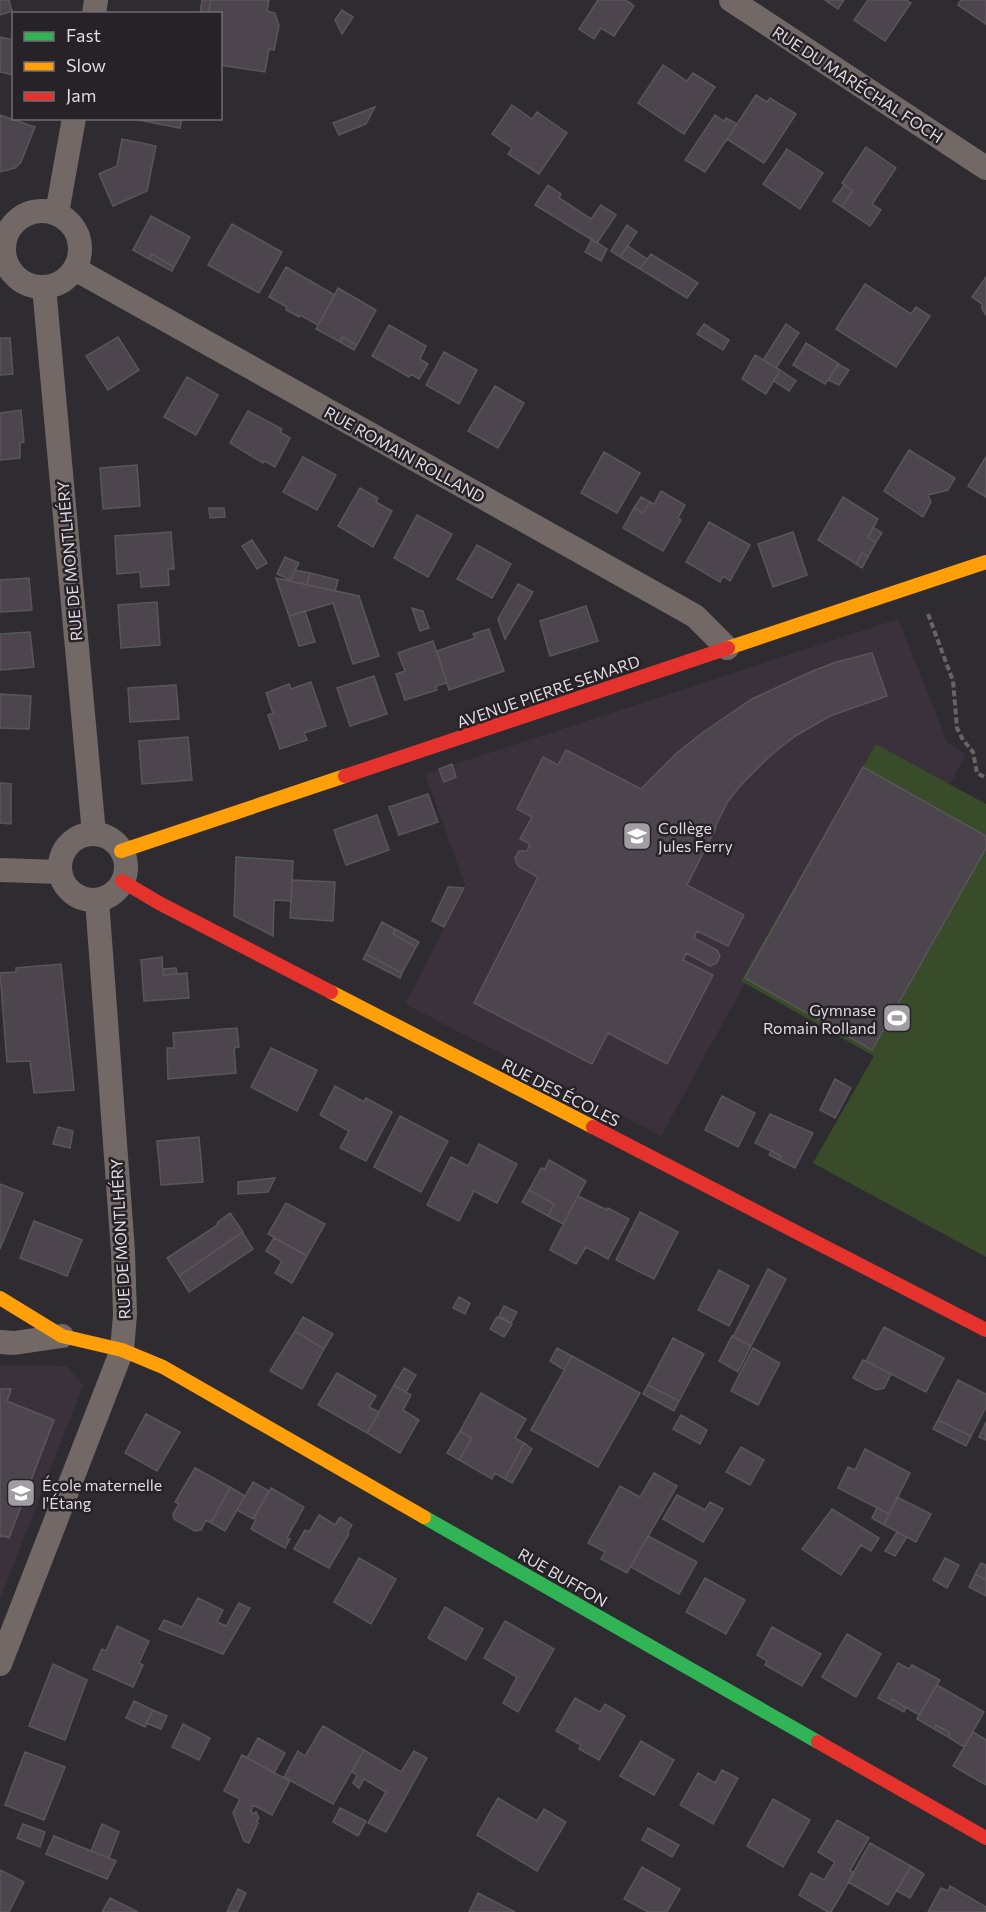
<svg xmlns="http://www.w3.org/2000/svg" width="986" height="1912" viewBox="0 0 986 1912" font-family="Commissioner,sans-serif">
	<rect width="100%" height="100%" fill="#2f2c31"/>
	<path fill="#3a313c" d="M898 619 941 725 943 734 949 744 966 754 950 784 876 744 661 1136 405 1004 466 887 425 774Z
		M0 1365 67 1366 83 1385 0 1600Z"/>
	<path fill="#394c29" d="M876 744 986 804V1257L813 1163 874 1056 741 981Z"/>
	<path fill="#4d454d" stroke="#595659" stroke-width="1.5" d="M0 0H9L12 11 0 15Z
		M202 0H211L208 14H200Z
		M211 0H269L267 11 275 13 279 26 274 50 269 49 265 72 220 65V14H208Z
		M598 0H626L634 6 614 36 601 28 594 39 579 29Z
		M825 0H844L838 9Z
		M868 0H906L911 3 885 41 854 20Z
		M961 0H986V24L958 5Z
		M342 10 353 17 342 34 335 20Z
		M0 37 14 40V75L0 72Z
		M663 65 687 81 693 73 715 87 684 134 638 103Z
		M756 95 767 102 770 98 796 114 764 163 727 139Z
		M512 105 532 119 537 112 567 133 539 174 508 154 512 148 492 134Z
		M375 107 366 124 339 135 333 123Z
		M0 115 35 127 21 162 15 168 0 172Z
		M715 115 724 121 726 118 737 124 705 172 685 160Z
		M138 118H182L180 128 138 120Z
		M122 139 156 146 147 191 113 206 99 174 117 166Z
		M866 147 896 168 872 204 881 210 870 226 842 207 853 191 842 183Z
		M787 149 823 173 800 209 763 184Z
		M548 185 561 194 559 198 591 219 601 205 616 215 597 243 535 205Z
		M844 185 853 191 842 207 833 201Z
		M151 216 190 237 174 267 152 254 149 259 133 250Z
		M232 224 282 252 259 293 208 265Z
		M627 225 637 232 620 257 611 251Z
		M592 239 607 249 601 261 585 252Z
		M628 246 647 259 640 269 620 257Z
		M152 254 174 267 172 271 149 259Z
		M651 254 698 283 687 298 640 269Z
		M286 267 335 295 318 325 300 315 299 317 286 310 287 307 269 297Z
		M986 277V315L982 309V304L972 297Z
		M865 284 911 314 916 307 930 316 896 367 836 329Z
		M338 288 376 310 357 345 342 337 340 342 316 329Z
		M704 324 729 340 723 350 697 334Z
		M786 324 799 333 776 368 763 360Z
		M389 325 426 346 420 359 428 364 419 379 411 374 409 377 372 356Z
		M118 337 139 370 108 390 86 356Z
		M342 337 357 345 354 350 340 342Z
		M0 338H10L13 374 0 375Z
		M806 343 839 364 825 384 793 365Z
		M444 352 477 370 459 404 426 385Z
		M755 355 780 370 766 394 742 379Z
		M838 364 849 370 839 385 828 380Z
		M780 370 796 381 789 391 774 381Z
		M187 377 218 395 196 435 164 417Z
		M495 386 524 403 498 448 468 431Z
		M21 410 24 442 20 443V458L0 460V413Z
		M248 411 282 429 280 432 290 438 275 467 265 461 263 463 230 443Z
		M909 450 955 478 948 490 928 495 931 502 923 517 884 491Z
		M604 452 640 473 617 513 581 493Z
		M303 457 336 475 317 510 283 492Z
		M986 457V497L968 486Z
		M137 465 140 506 103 509 100 468Z
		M360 488 378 498 376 502 392 511 373 547 338 526Z
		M661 491 685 505 678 518 681 520 663 551 623 528 634 508 643 513 650 502 654 504Z
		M641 497 650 502 643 513 634 508Z
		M843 497 878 519 868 538 876 542 868 557 862 553 856 564 818 540Z
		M209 508H224L225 517 210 518Z
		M417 515 452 534 428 577 394 558Z
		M709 522 750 545 730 581 723 576 720 582 686 562Z
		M873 527 882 533 876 542 868 538Z
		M171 532 174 569H168L169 585 141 587 140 572 117 574 115 536Z
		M793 532 807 575 773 587 758 544Z
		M252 540 267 563 257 569 242 546Z
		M477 545 511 564 492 598 457 579Z
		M862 553 868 557 862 568 856 564Z
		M285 557 299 563 290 580 277 574Z
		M295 570 310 573 307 585 290 581Z
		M310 573 338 580 335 591 307 585Z
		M29 578 32 610 0 612V580Z
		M276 578 359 596 379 656 353 664 333 603 289 616Z
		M518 584 533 592 505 639 498 619Z
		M157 602 160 645 121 648 118 605Z
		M586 606 598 641 550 656 540 621Z
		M412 608 423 611 429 628 420 631Z
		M305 611 315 642 299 646 289 616Z
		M489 629 504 671 449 690 437 651 475 638 473 634Z
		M30 632 34 667 0 670V634Z
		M433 641 447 683 436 686 437 690 405 700 396 674 405 671 398 653Z
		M872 653 887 696 830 716 797 735 782 746 768 758 741 785 728 801 715 827 716 828 687 885 744 915 728 946 697 931 694 938 717 950 720 956 717 963 710 966 686 953 683 960 713 975 667 1064 608 1033 592 1064 474 1003 538 877 518 866 515 858 519 851H527L530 844 520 839 532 817 517 809 543 757 558 765 566 750 641 789 678 752 702 733 752 699 808 673 836 662Z
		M374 676 387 714 350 726 337 688Z
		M311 682 326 726 304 733 307 740 280 749 268 715 273 713 266 693 289 684 291 689Z
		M176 685 179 719 130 722 128 688Z
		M0 694 31 696 29 729 0 728Z
		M188 737 192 780 142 784 139 741Z
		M452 764 456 777 444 782 439 769Z
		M863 767 986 836V848L872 1050 745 978Z
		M0 783 11 784V824L0 823Z
		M428 794 438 822 399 835 389 807Z
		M377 815 389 850 346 865 334 830Z
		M236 857 293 861 291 901 274 900 273 936 234 916Z
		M292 880 335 882 333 921 290 918Z
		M448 887 464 888 444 927 432 921Z
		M382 922 395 929 393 934 416 947 402 973 366 954Z
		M395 929 419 942 416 947 393 934Z
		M366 954 402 973 400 978 363 959Z
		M162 957 163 975 187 973 189 998 144 1001 141 960Z
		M61 964 74 1090 34 1093 30 1061 7 1062 0 973 16 972V968Z
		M176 968 177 974 163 975V969Z
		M237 1028 239 1047 234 1048 236 1073 168 1079 167 1048H174L173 1033Z
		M271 1048 317 1070 297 1111 251 1087Z
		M835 1079 851 1088 835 1118 820 1110Z
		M335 1086 364 1102 366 1098 392 1112 366 1161 340 1148 349 1131 320 1115Z
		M722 1096 755 1113 738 1147 705 1130Z
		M770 1114 813 1133 795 1168 779 1160 781 1156 755 1143Z
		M400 1116 448 1141 421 1192 374 1167Z
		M58 1127 73 1131 70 1148 53 1144Z
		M199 1137 203 1182 161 1185 157 1141Z
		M479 1144 517 1164 497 1203 474 1191 459 1221 427 1205 451 1157 468 1166Z
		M771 1150 781 1156 779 1160 769 1155Z
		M549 1160 586 1181 563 1224 548 1216 554 1204 529 1190 541 1168 545 1169Z
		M275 1178 268 1192 238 1194V1182Z
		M0 1184 23 1193 0 1249Z
		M529 1190 554 1204 548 1216 522 1202Z
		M578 1196 607 1210 608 1208 629 1219 608 1259 586 1247 576 1264 550 1250Z
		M286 1203 325 1224 307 1256 268 1234Z
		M640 1212 678 1232 654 1279 616 1260Z
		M230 1213 243 1232 179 1276 167 1258 216 1226 218 1222Z
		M34 1221 82 1240 67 1276 20 1258Z
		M242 1232 253 1249 189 1292 179 1276Z
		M274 1238 307 1256 292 1283 275 1273 282 1261 266 1251Z
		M768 1269 786 1279 751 1346 733 1337Z
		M719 1270 749 1286 729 1326 698 1310Z
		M459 1297 470 1303 465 1314 453 1308Z
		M504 1306 517 1312 511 1323 499 1316Z
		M303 1317 333 1334 324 1349 295 1331Z
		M497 1317 512 1324 504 1337 490 1329Z
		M884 1327 944 1358 926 1392 866 1361Z
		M295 1331 324 1349 302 1389 270 1371Z
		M732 1336 751 1346 738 1372 719 1361Z
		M673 1338 704 1354 679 1401 648 1385Z
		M557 1348 572 1356 564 1370 550 1361Z
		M753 1348 780 1363 758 1405 731 1391Z
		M572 1356 640 1393 598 1467 531 1430Z
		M863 1360 891 1374 884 1388 876 1390 853 1378Z
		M404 1368 416 1375 406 1392 394 1385Z
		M337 1373 376 1396 369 1407 379 1412 367 1433 318 1405Z
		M958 1380 986 1394V1407L971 1436 938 1420Z
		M394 1385 411 1395 403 1410 419 1420 400 1453 367 1433Z
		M648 1385 679 1401 674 1411 643 1394Z
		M0 1389H11L7 1401 54 1420 9 1538 1 1535 0 1538Z
		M481 1393 526 1419 515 1438 524 1443 505 1479 495 1473 492 1479 459 1460 472 1438 460 1431Z
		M146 1414 180 1432 157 1471 125 1453Z
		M681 1415 707 1430 700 1444 673 1429Z
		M938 1420 971 1436 966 1446 933 1429Z
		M986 1422V1440L979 1437Z
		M460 1431 472 1438 459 1460 447 1453Z
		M524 1443 532 1449 512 1483 505 1479Z
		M741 1447 764 1460 750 1485 726 1472Z
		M865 1449 910 1473 889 1514 838 1488 848 1467 855 1470Z
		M195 1468 230 1487 211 1523 206 1520 201 1530 195 1531 174 1519 173 1514 179 1504 175 1502Z
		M654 1473 677 1486 627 1573 601 1559 605 1552 588 1543 620 1486 640 1497Z
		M253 1482 269 1491 253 1519 237 1510Z
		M230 1487 245 1496 225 1531 211 1523Z
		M271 1488 304 1507 287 1538 290 1539 285 1548 251 1529 256 1519 254 1518Z
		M677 1495 705 1510 710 1502 723 1509 703 1542 663 1519Z
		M897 1497 931 1514 916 1542 884 1525Z
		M877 1508 889 1514 884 1525 872 1518Z
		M832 1509 879 1538 871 1551 861 1545 841 1575 802 1549Z
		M319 1515 335 1525 340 1517 352 1525 348 1532 349 1534 329 1568 294 1549 305 1530 309 1532Z
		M897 1532 907 1537 895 1556 885 1551Z
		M648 1536 697 1562 679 1594 631 1567Z
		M359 1558 396 1579 371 1624 334 1602Z
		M945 1558 959 1565 947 1588 933 1580Z
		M981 1563 986 1565V1580L975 1574Z
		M975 1574 986 1580V1596L969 1587Z
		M705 1578 745 1600 726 1634 686 1612Z
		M198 1598 223 1610 217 1622 226 1626 239 1603 250 1608 223 1654 159 1629 164 1620 182 1627Z
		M445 1607 483 1629 466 1660 428 1638Z
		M505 1621 554 1649 518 1712 503 1703 517 1677 484 1658Z
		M117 1626 149 1641 139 1663 143 1665 133 1687 93 1669 102 1649 106 1651Z
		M772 1627 821 1654 802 1686 765 1665 767 1661 757 1655Z
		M847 1634 881 1654 856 1697 822 1677Z
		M898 1663 909 1669 912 1665 940 1680 919 1715 892 1699 889 1704 878 1698Z
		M53 1664 87 1680 65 1740 29 1726Z
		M937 1685 984 1712 964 1747 948 1737 950 1733 936 1725 934 1729 917 1719Z
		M575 1698 600 1712 605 1704 625 1716 599 1760 579 1749 581 1745 556 1731Z
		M892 1699 906 1708 904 1712 889 1704Z
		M134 1701 153 1710 145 1727 126 1718Z
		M153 1710 167 1716 161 1729 146 1723Z
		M183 1724 210 1738 199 1760 172 1747Z
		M936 1725 950 1733 948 1737 934 1729Z
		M323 1726 364 1750 333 1804 284 1777 298 1751 305 1756Z
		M973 1732 986 1740V1785L953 1766Z
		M258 1738 285 1753 274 1773 247 1758Z
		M641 1741 674 1760 654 1795 620 1776Z
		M364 1750 401 1772 414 1751 427 1758 386 1832 368 1823 386 1792 364 1779 359 1788 353 1783 357 1775 352 1772Z
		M25 1752 65 1767 44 1820 5 1805Z
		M242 1755 290 1781 272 1815 253 1805 251 1811 253 1814 256 1812 259 1818 257 1820 258 1823 249 1843 244 1841 233 1813 240 1799 224 1791Z
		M722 1770 738 1778 713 1824 680 1805 698 1773 715 1783Z
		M498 1798 537 1821 544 1809 566 1822 537 1871 477 1835Z
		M773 1799 810 1820 783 1867 747 1846Z
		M340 1808 366 1821 358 1836 333 1822Z
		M837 1820 869 1838 850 1870 854 1873 831 1912H828L799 1895 811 1873 824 1880 835 1862 818 1852Z
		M23 1824 45 1832 40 1847 17 1838Z
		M102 1824 119 1832 109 1858 91 1851Z
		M648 1828 679 1845 672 1857 642 1840Z
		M54 1836 116 1861 107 1879 46 1854Z
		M870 1843 911 1866 888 1905 848 1882Z
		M911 1866 924 1874 910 1898 897 1891Z
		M642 1867 680 1889 667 1912H648L624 1899Z
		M0 1870 24 1882 9 1912H0Z
		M950 1886 986 1907V1912H928L941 1888 948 1891Z
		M238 1889 246 1893 237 1912H227Z
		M478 1893 515 1912H469Z
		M110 1898 138 1912H102Z"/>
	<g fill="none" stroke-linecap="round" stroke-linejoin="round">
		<path stroke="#696363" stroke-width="4" stroke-dasharray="6 3" stroke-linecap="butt" d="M928 614 953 681 957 728 963 740 973 752 977 773 986 778"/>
		<path stroke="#726967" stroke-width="24" d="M731 0 986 168
			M94 14 96 0
			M4 249a38 38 0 1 1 76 0a38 38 0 1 1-76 0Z
			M57 213 74 118
			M75 269 695 616 727 648
			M44 287 94 834
			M60 867a33 33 0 1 1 66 0a33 33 0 1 1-66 0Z
			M0 870 60 872
			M0 1342 14 1343 62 1336
			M0 1664 122 1350 125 1315 123 1251 97 900"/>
		<path stroke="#30b455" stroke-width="14" d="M424 1517 818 1742"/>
		<path stroke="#ff9f0a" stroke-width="14" d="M728 648 986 562
			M121 851 345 776
			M331 992 593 1127
			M0 1298 62 1336 122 1350 163 1367 424 1517"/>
		<path stroke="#e5322d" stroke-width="14" d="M345 776 728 648
			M122 881 159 903 331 992
			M593 1127 986 1330
			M818 1742 986 1838"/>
	</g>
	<defs>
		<g id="school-square" transform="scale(1.5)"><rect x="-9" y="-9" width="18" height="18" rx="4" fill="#a19ea3" stroke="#272128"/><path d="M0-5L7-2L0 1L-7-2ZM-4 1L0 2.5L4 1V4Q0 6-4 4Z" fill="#fff"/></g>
		<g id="stadium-square" transform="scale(1.5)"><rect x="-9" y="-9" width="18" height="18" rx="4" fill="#a19ea3" stroke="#272128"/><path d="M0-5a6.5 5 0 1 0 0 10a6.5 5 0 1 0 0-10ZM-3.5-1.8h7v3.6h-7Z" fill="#fff"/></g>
	</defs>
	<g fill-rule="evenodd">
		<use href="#school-square" x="637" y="836"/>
		<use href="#stadium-square" x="897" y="1018"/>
		<use href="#school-square" x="21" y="1493"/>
	</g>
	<g text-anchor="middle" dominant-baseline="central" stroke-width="5" stroke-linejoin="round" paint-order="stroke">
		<g font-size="16" fill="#dfdbe0" stroke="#272128">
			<text transform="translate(858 84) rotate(33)">RUE DU MARÉCHAL FOCH</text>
			<text transform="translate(405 454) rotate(29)">RUE ROMAIN ROLLAND</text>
			<text transform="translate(69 561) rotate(-95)">RUE DE MONTLHÉRY</text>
			<text transform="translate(548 691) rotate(-19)">AVENUE PIERRE SEMARD</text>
			<text transform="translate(561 1092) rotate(27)">RUE DES ÉCOLES</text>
			<text transform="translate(120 1239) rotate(-93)">RUE DE MONTLHÉRY</text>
			<text transform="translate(563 1577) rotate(30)">RUE BUFFON</text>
		</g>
		<g font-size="16" fill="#dfdbe0" stroke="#272128" text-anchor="start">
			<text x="658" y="827">Collège<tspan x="658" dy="18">Jules Ferry</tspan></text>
			<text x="876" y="1009" text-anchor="end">Gymnase<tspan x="876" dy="18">Romain Rolland</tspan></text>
			<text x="42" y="1484">École maternelle<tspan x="42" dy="18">l'Étang</tspan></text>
		</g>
	</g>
	<rect x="12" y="12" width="210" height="108" fill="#272128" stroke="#716b72" stroke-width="1.5"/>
	<rect x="24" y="32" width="30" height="9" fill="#30b455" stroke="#716b72" stroke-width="1.5"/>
	<text x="66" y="42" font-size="18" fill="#dfdbe0">Fast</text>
	<rect x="24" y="62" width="30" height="9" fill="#ff9f0a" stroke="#716b72" stroke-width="1.5"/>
	<text x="66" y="72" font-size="18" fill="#dfdbe0">Slow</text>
	<rect x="24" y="92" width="30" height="9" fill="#e5322d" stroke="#716b72" stroke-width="1.5"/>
	<text x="66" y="102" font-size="18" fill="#dfdbe0">Jam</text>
</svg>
